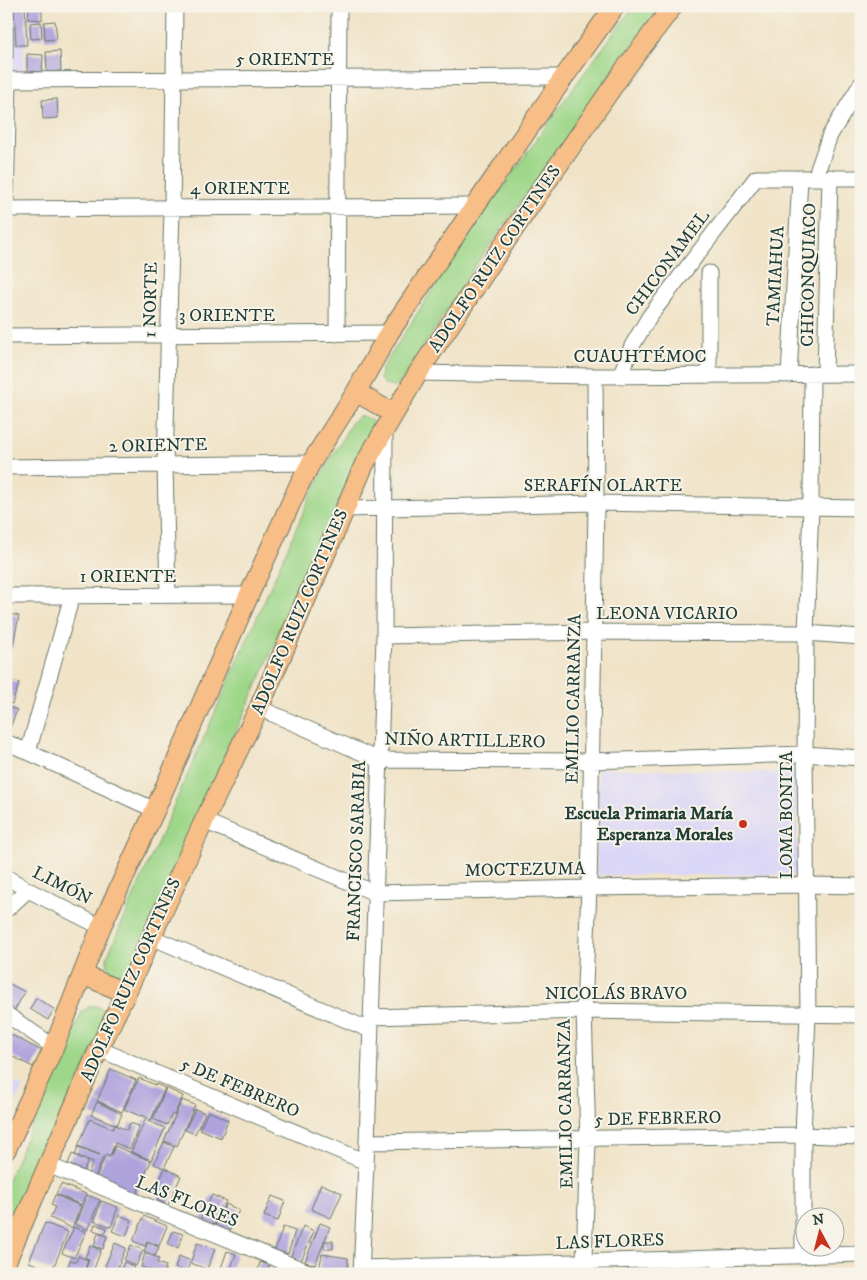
<svg xmlns="http://www.w3.org/2000/svg" width="867" height="1280" viewBox="0 0 867 1280" font-family="'IM FELL DW Pica',serif">
	<rect width="100%" height="100%" fill="#f7f3e8"/>
	<filter id="ink" filterUnits="userSpaceOnUse"><feTurbulence type="fractalNoise" baseFrequency=".02" numOctaves="2"/><feDisplacementMap in="SourceGraphic" scale="10" xChannelSelector="R" yChannelSelector="G"/><feConvolveMatrix kernelMatrix="1 2 1 2 8 2 1 2 1" color-interpolation-filters="sRGB"/></filter>
	<filter id="wash" filterUnits="userSpaceOnUse"><feTurbulence type="fractalNoise" baseFrequency=".0096" numOctaves="4" result="noise"/><feDisplacementMap in="SourceGraphic" scale="20" xChannelSelector="R" yChannelSelector="G"/><feGaussianBlur stdDeviation="1.12" result="paint"/><feColorMatrix in="noise" values="0 0 0 0 0 0 0 0 0 0 0 0 0 0 0 0 0 1.4 0 .05"/><feComposite in="paint" operator="in"/></filter>
	<g filter="url(#wash)">
		<rect width="100%" height="100%" fill="#f0e3c7"/>
		<path fill="#dad6f7" d="M6 6H25L23 73H6Z
			M598 768 797 773V875H597Z
			M6 1080 23 1087 6 1125Z"/>
		<path fill="#9ed789" stroke="#5e8a5e" d="M634 6H660L475 266 400 383 393 387 385 385 380 379 381 370 456 253 574 87Z
			M361 416C370 417 374 422 376 430L347 484 130 968 122 974 113 973 107 965V957L314 488 352 422 357 418Z
			M90 1006C99 1005 104 1009 107 1017L6 1247V1184L82 1012Z"/>
		<g id="blocks">
			<path fill="#aea2dd" d="M14 6H25L27 45H16Z
				M29 6H42V20L28 19Z
				M55 21 57 39 45 40 44 22Z
				M41 22 42 38 31 39 30 23Z
				M6 27H13V58H6Z
				M60 51 61 71 47 72 46 52Z
				M27 54 43 55 42 72 27 71Z
				M57 99 58 118 43 119 42 100Z
				M6 613 19 616 12 649 6 647Z
				M6 679 19 683 12 704 6 702Z
				M6 706 17 710 10 728 6 726Z
				M6 982 25 992 14 1011 6 1007Z
				M36 998 54 1009 48 1020 30 1009Z
				M6 1032 42 1051 33 1067 6 1053Z
				M111 1069 136 1080 122 1112 97 1101Z
				M139 1078 155 1085 156 1084 165 1088 151 1120 141 1115 140 1116 124 1109Z
				M166 1088 183 1096 174 1115 172 1114 167 1125 153 1119Z
				M182 1100 195 1105 177 1146 164 1141Z
				M97 1102 122 1114 117 1125 91 1115Z
				M195 1109 205 1113 195 1134 185 1130Z
				M208 1111 228 1120 221 1138 200 1129Z
				M90 1119 113 1129 115 1125 127 1130 130 1123 139 1126 130 1149 115 1143 110 1156 106 1154 105 1155 110 1157 115 1146 151 1161 136 1195 96 1178 105 1157H103L95 1177 88 1174 93 1162 75 1155 78 1147 100 1155 78 1146Z
				M145 1120 165 1128 151 1160 131 1152Z
				M164 1142 174 1147 164 1168 154 1164Z
				M72 1154 88 1161 84 1171 68 1164Z
				M165 1168 181 1176 168 1205 157 1200 159 1195 154 1193Z
				M61 1184 86 1194 81 1205 56 1194Z
				M321 1184 342 1193 331 1218 311 1209Z
				M55 1195 81 1206 72 1228 50 1218 55 1207 51 1205Z
				M87 1195 100 1200 87 1230 75 1224Z
				M212 1195 226 1201 214 1226 200 1220Z
				M272 1196 285 1201 278 1221 264 1216Z
				M101 1201 118 1207 111 1227 94 1221Z
				M226 1204 239 1210 229 1232 215 1226Z
				M119 1215 132 1220 126 1236 112 1231Z
				M144 1216 167 1226 159 1246 147 1241 145 1246 133 1241Z
				M45 1223 68 1232 52 1271 29 1262Z
				M320 1223 330 1227 315 1265 305 1262Z
				M95 1224 107 1228 105 1234 93 1230Z
				M303 1226 314 1231 301 1261 291 1256Z
				M74 1227 86 1232 74 1258 62 1253Z
				M283 1227 295 1231 288 1254 275 1250Z
				M173 1231 183 1234 178 1248 168 1244Z
				M98 1233 107 1236 103 1249 94 1246Z
				M324 1241H333V1249H324Z
				M148 1242 159 1247 155 1256 144 1251Z
				M115 1243 126 1248 116 1271 105 1266Z
				M197 1243 215 1249 207 1269 190 1263 185 1274H184V1271L175 1268 179 1256 191 1261Z
				M131 1245 143 1250 136 1266 124 1260Z
				M90 1246 101 1250 92 1274 85 1271 89 1259 85 1258Z
				M227 1251 236 1254 229 1274H219Z
				M145 1253 159 1258 157 1263 166 1266 164 1274 141 1267Z
				M322 1254 348 1258V1274H325L319 1271Z
				M78 1256 88 1260 84 1272 88 1274H66L70 1260 76 1262Z
				M124 1262 134 1267 131 1274H119Z
				M260 1262 269 1265 267 1274H257Z"/>
		</g>
	</g>
	<g filter="url(#ink)">
		<use href="#blocks" fill-opacity="0" stroke="#687767" stroke-width="1"/>
		<g fill="none" stroke-linecap="round" stroke-linejoin="round">
			<g stroke="#687767" stroke-width="17">
				<path id="minor" d="M6 80 564 77
					M815 178 830 135 861 84
					M6 201 9 79
					M6 209 475 206
					M709 273V376
					M337 334 339 6
					M6 336 389 333
					M418 373 595 376 861 374
					M825 374 830 177
					M789 375 800 179
					M620 376 632 346 649 317 756 178H861
					M6 467 311 463
					M345 509 596 503 861 508
					M168 595 165 465 172 208 175 6
					M6 596 249 595
					M384 636 594 632 806 633 861 637
					M259 708 379 760 591 761 805 754 861 758
					M6 742 155 810
					M28 752 72 596
					M204 821 375 893 589 888 806 885 861 886
					M6 877 28 890 101 927
					M6 910 28 890
					M151 937 370 1030
					M6 1014 54 1047
					M371 1017 584 1011 861 1015
					M99 1049 366 1162
					M367 1142 803 1135 861 1137
					M48 1165 313 1274
					M803 1256V1135L808 1015 805 754 806 633 811 507 812 374
					M584 1262 588 1140 584 1011 589 888 594 632 596 503 595 376
					M361 1268 861 1254
					M6 1271 16 1274
					M361 1274 367 1142 384 636 385 429
					M717 1274 722 1258"/>
			</g>
			<g stroke="#687767" stroke-width="21">
				<path id="major" d="M356 392 394 414
					M83 975 126 993
					M6 1150 54 1047 101 927 155 810 249 595 299 485 311 463 356 392 389 333 475 206 564 77 615 6
					M6 1262 48 1165 99 1049 126 993 204 821 259 708 364 465 418 373 514 229 625 69 673 6"/>
			</g>
			<use href="#minor" stroke="#fff" stroke-width="15"/>
			<use href="#major" stroke="#f7be87" stroke-width="19"/>
		</g>
	</g>
	<circle fill="#c8321e" stroke="#f7f3e8" stroke-width="2" cx="743" cy="824" r="5"/>
	<g text-anchor="middle" dominant-baseline="central" stroke-width="4" stroke-linejoin="round" paint-order="stroke">
		<g font-size="18" fill="#1f3d34" stroke="#f7f3e8">
			<text x="285" y="60">5 ORIENTE</text>
			<text x="240" y="189">4 ORIENTE</text>
			<text transform="translate(495 259) rotate(-56)">ADOLFO RUIZ CORTINES</text>
			<text transform="translate(668 263) rotate(-53)">CHICONAMEL</text>
			<text transform="translate(809 275) rotate(-89)">CHICONQUIACO</text>
			<text transform="translate(776 276) rotate(-87)">TAMIAHUA</text>
			<text transform="translate(151 300) rotate(-89)">1 NORTE</text>
			<text x="227" y="316">3 ORIENTE</text>
			<text x="640" y="357">CUAUHTÉMOC</text>
			<text transform="translate(158 446) rotate(-1)">2 ORIENTE</text>
			<text x="603" y="486">SERAFÍN OLARTE</text>
			<text x="128" y="577">1 ORIENTE</text>
			<text transform="translate(300 612) rotate(-67)">ADOLFO RUIZ CORTINES</text>
			<text x="667" y="614">LEONA VICARIO</text>
			<text transform="translate(574 699) rotate(-89)">EMILIO CARRANZA</text>
			<text transform="translate(465 741) rotate(1)">NIÑO ARTILLERO</text>
			<text transform="translate(787 815) rotate(-90)">LOMA BONITA</text>
			<text transform="translate(357 851) rotate(-88)">FRANCISCO SARABIA</text>
			<text transform="translate(525 870) rotate(-1)">MOCTEZUMA</text>
			<text transform="translate(62 886) rotate(27)">LIMÓN</text>
			<text transform="translate(131 980) rotate(-66)">ADOLFO RUIZ CORTINES</text>
			<text x="616" y="994">NICOLÁS BRAVO</text>
			<text transform="translate(240 1088) rotate(23)">5 DE FEBRERO</text>
			<text transform="translate(566 1104) rotate(-91)">EMILIO CARRANZA</text>
			<text transform="translate(658 1119) rotate(-1)">5 DE FEBRERO</text>
			<text transform="translate(187 1202) rotate(22)">LAS FLORES</text>
			<text transform="translate(610 1242) rotate(-2)">LAS FLORES</text>
		</g>
		<g font-size="18" font-weight="bold" fill="#1f3d34" stroke="#f7f3e8" text-anchor="end">
			<text x="733" y="814">Escuela Primaria María<tspan x="733" dy="21">Esperanza Morales</tspan></text>
		</g>
	</g>
	<rect width="867" height="1280" fill="none" stroke="#f7f3e8" stroke-width="25"/>
	<g transform="translate(820 1232) rotate(353)"><circle r="24" fill="#f7f3e8" stroke="#a1aaa0"/>
	<path d="M0-4L9 19L0 12L-9 19Z" fill="#c8321e"/>
	<text y="-8" font-size="14" font-weight="bold" text-anchor="middle" fill="#1f3d34">N</text>
	</g>
</svg>
